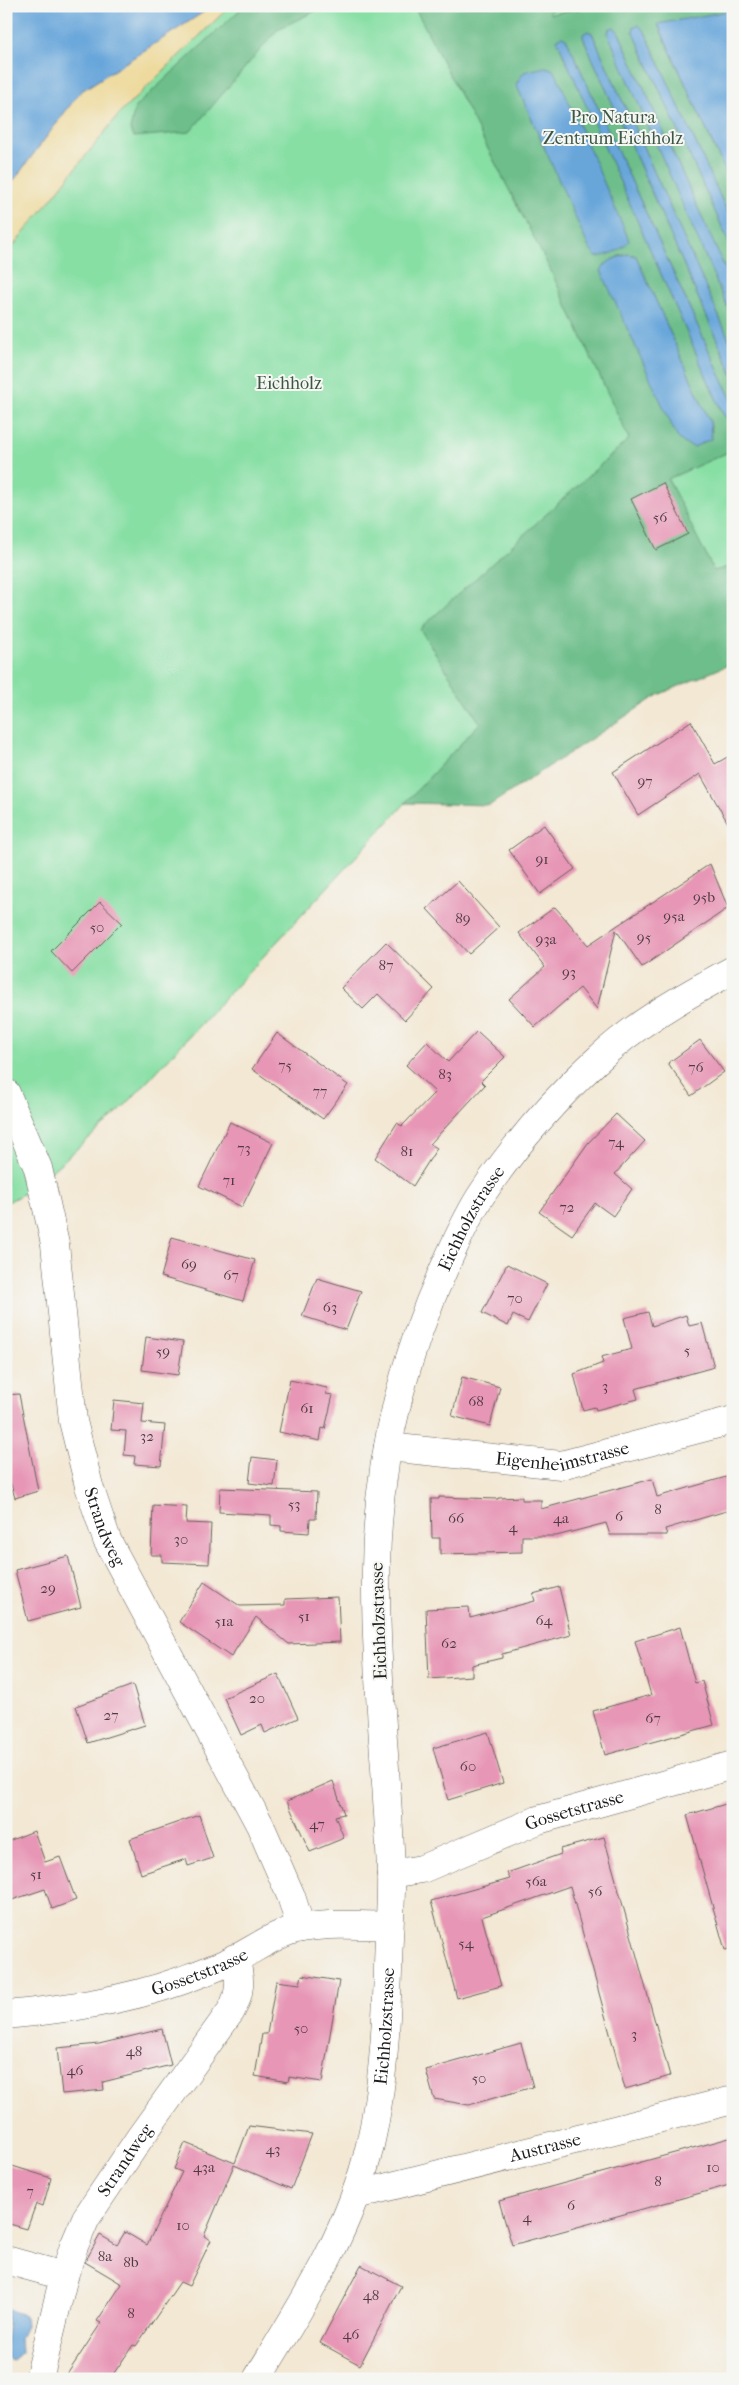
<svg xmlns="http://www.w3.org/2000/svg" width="739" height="2385" viewBox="0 0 739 2385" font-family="'IM FELL French Canon',serif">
	<rect width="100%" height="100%" fill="#f6f6f2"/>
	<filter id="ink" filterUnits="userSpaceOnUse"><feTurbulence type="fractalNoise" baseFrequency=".02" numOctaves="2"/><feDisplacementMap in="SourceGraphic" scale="10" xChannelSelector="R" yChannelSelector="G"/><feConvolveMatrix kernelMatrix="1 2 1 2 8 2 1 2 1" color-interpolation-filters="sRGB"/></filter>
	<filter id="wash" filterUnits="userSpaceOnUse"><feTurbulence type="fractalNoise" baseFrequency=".0096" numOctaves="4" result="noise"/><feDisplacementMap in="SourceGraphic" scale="20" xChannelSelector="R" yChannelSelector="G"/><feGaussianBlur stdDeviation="1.12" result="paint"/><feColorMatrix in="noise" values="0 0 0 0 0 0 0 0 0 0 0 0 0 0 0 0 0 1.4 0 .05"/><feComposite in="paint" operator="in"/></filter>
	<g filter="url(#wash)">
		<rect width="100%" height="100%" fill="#f3e8d4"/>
		<path fill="#87dfa4" stroke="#527e60" d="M230 6H733V566L714 571 480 723 120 1111 30 1190 6 1203V255L120 113Z"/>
		<path fill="#6dbe8a" stroke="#446d53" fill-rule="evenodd" d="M244 6H326L278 29 190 132 134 137 130 130 135 107Z
			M414 6H573L550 10V14L595 6H733V10L658 25 733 188V224L645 32 633 31 733 251V286L619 33 608 31 733 320V348L592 33 590 32 583 37 733 376V403L566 38 557 39 723 414 733 425V450L668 479 714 571 733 566V663L658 695 490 805 405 803 480 723 420 629 629 439 549 267ZM629 254 636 256 710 422 712 432 604 265 619 256Z"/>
		<path fill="#eeda9e" stroke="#857b5d" d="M213 6H230L120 113 6 255V187L14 180 80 92Z"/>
		<path fill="#68a6da" stroke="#42617b" d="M6 6H213L80 92 14 180 6 187Z
			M733 10V188L658 24Z
			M639 25 645 32 733 224V251L633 31 634 26Z
			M614 27 619 33 733 286V320L608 34 609 29Z
			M588 31 592 33 733 348V376L583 37V34Z
			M562 36 566 38 733 403V425L723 414 558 42 557 39Z
			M545 67 552 69 557 75 626 233 629 241C619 252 610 255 596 257L589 248 516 84 524 72Z
			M629 254 636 256 710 422 711 439 694 447 685 444 677 437 601 271C606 260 618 257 629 254Z
			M8 2310 25 2315 26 2326 20 2338 21 2353 13 2360 6 2358Z"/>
		<g id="blocks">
			<path fill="#e796b5" d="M663 483 688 534 656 550 631 499Z
				M691 721 715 764 733 754V832L700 774 638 815 613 772Z
				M544 825 575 869 540 894 509 850Z
				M710 864 728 908 642 967 616 930 597 1009 580 988 535 1027 509 999 545 967 519 933 555 907 588 945Z
				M458 881 499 927 469 954 427 909Z
				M100 902 122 923 72 973 51 951Z
				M386 942 434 989 405 1020 378 994 363 1009 341 988Z
				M477 1031 505 1057 481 1081 485 1085 430 1144 437 1148 413 1186 375 1158 397 1123 402 1126 435 1092 406 1065 427 1042 448 1062Z
				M277 1033 348 1085 323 1119 252 1069Z
				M700 1040 724 1072 691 1096 668 1063Z
				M616 1114 645 1141 615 1174 632 1189 613 1216 595 1203 572 1235 539 1212 588 1143Z
				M230 1122 273 1143 242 1207 199 1186Z
				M172 1237 255 1260 243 1301 161 1277Z
				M507 1264 547 1284 528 1322 513 1315 508 1326 482 1313Z
				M317 1278 361 1291 346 1330 302 1316Z
				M648 1312 652 1326 686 1315 689 1326 702 1323 714 1367 635 1389 638 1399 596 1410 595 1407 583 1410 574 1374 603 1363 601 1357 632 1349 624 1318Z
				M146 1337 183 1342 178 1375 142 1370Z
				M462 1377 500 1387 490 1426 452 1416Z
				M290 1380 327 1388 326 1394 333 1395 325 1429 322 1428 320 1441 279 1432Z
				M19 1394 38 1491 15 1498 6 1468V1395Z
				M114 1400 144 1403 142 1423 165 1425 161 1466 134 1464 135 1456 124 1455 126 1431 111 1430Z
				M252 1457 277 1460 274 1486 249 1483Z
				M733 1475V1509L665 1529 667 1535H610L606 1523 556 1536H522V1552L440 1554V1538H432L431 1499H439V1497L498 1499V1498L522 1497V1500H541V1509L652 1479 657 1497Z
				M220 1488 317 1492 316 1519H310L309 1533 281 1531V1526L271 1525V1515L219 1512Z
				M153 1505 187 1507 186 1523 211 1524 209 1564 162 1562V1555H151Z
				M68 1556 81 1607 28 1621 15 1570Z
				M204 1582 240 1606 285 1605V1599L338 1597 340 1642 289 1644 256 1617 231 1657 179 1622Z
				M559 1587 571 1635 502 1654V1658L472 1665V1676L429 1679 426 1609 469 1607 470 1618 535 1601 533 1594Z
				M680 1627 695 1683 702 1681 714 1725 605 1755 593 1711 651 1695 635 1641Z
				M278 1674 298 1718 265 1733 262 1725 241 1735 224 1698Z
				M133 1685 145 1725 88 1743 76 1706Z
				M488 1732 503 1783 448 1800 433 1748Z
				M333 1781 344 1814 335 1816 344 1838 310 1852 287 1801Z
				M733 1802V1948L725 1950 687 1815Z
				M199 1815 213 1858 188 1866 186 1859 141 1874 130 1839Z
				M34 1831 45 1862 60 1857 76 1900 52 1909 45 1889 6 1902V1842Z
				M604 1837 670 2076 625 2089 570 1886 482 1917 501 1986 457 1998 431 1901 510 1879 507 1873 561 1854 560 1849Z
				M302 1975 339 1981 322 2082 289 2077 288 2082 255 2076 262 2034H267L276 1981 300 1984Z
				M162 2029 171 2065 103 2082 104 2090 62 2094 57 2048 99 2044Z
				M521 2043 533 2087 469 2105 434 2099 426 2070Z
				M249 2126 312 2134 291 2189 234 2165 204 2236 211 2240 189 2286 180 2282 136 2346 133 2345 110 2379H64L101 2323 97 2321 122 2284 85 2262 100 2235 117 2245 125 2232 147 2245 182 2172 174 2169 185 2143 235 2163Z
				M733 2137V2184L512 2245 499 2201Z
				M6 2164 51 2178 43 2206 36 2204 27 2229 6 2223Z
				M361 2265 401 2286 360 2365 320 2343Z"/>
		</g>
	</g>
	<g filter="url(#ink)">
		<use href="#blocks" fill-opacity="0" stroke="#67635c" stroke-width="1"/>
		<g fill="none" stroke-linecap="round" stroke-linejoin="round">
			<g stroke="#67635c" stroke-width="29">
				<g id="street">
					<path id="s1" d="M6 1093 38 1168 55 1244 73 1421 89 1486 107 1540 260 1825 291 1896 301 1928"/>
					<path id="s2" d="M388 1447 561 1465 733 1420"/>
					<path id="s3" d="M391 1874 422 1869 538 1820 733 1765"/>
					<path id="s4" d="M6 2015C65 2009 124 2001 180 1981 199 1974 219 1967 237 1958 258 1947 278 1932 302 1928 330 1923 360 1925 389 1926"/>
					<path id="s5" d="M356 2195 733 2100"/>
					<path d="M6 2260 64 2276"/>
					<path id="s6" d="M39 2379 64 2276 74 2246 86 2218 139 2139 231 2011C241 1993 241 1978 235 1958"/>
					<path id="s7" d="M257 2379C302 2305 351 2230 370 2145 383 2089 386 2029 388 1972 388 1938 392 1904 391 1870 387 1770 375 1670 376 1570 377 1463 402 1360 446 1264 457 1240 468 1215 482 1194 514 1146 553 1101 595 1062 635 1024 684 996 733 970"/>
				</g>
			</g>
			<use href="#street" stroke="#fff" stroke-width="28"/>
		</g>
	</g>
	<g text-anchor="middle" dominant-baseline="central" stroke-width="4" stroke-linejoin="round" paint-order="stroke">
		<g font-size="15" fill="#4f3a42">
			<text x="660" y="517">56</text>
			<text x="645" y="781">97</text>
			<text x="542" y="859">91</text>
			<text x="704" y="897">95b</text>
			<text x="674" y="916">95a</text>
			<text x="463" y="918">89</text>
			<text x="97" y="927">50</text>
			<text x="644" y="937">95</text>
			<text x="546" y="939">93a</text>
			<text x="386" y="965">87</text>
			<text x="569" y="972">93</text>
			<text x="285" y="1065">75</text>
			<text x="696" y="1067">76</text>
			<text x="445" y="1074">83</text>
			<text x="320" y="1091">77</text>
			<text x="616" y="1142">74</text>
			<text x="244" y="1148">73</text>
			<text x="407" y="1151">81</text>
			<text x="229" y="1180">71</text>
			<text x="567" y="1207">72</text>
			<text x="189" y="1264">69</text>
			<text x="231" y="1275">67</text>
			<text x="515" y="1298">70</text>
			<text x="330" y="1307">63</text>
			<text x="687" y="1350">5</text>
			<text x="163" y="1351">59</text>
			<text x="605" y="1386">3</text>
			<text x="476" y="1401">68</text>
			<text x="307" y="1408">61</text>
			<text x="147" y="1436">32</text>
			<text x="294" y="1504">53</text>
			<text x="658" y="1509">8</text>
			<text x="619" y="1516">6</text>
			<text x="456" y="1518">66</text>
			<text x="561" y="1518">4a</text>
			<text x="513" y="1527">4</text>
			<text x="181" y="1539">30</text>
			<text x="48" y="1588">29</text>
			<text x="304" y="1616">51</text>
			<text x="544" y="1620">64</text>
			<text x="224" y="1621">51a</text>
			<text x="449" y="1643">62</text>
			<text x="257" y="1698">20</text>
			<text x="111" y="1715">27</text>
			<text x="653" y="1718">67</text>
			<text x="468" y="1766">60</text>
			<text x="317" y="1824">47</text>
			<text x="36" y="1874">51</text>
			<text x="536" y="1881">56a</text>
			<text x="595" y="1891">56</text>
			<text x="466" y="1943">54</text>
			<text x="301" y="2028">50</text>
			<text x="634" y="2034">3</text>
			<text x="134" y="2051">48</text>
			<text x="75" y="2070">46</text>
			<text x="479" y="2078">50</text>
			<text x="273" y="2149">43</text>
			<text x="204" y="2167">43a</text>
			<text x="713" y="2167">10</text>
			<text x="658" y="2181">8</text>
			<text x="30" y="2191">7</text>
			<text x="571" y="2205">6</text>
			<text x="527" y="2217">4</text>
			<text x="183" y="2225">10</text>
			<text x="105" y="2256">8a</text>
			<text x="131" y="2262">8b</text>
			<text x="371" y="2295">48</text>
			<text x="131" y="2313">8</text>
			<text x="351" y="2334">46</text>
		</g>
		<g font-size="18" fill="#3c5645" stroke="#f6f6f2">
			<text x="613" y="117">Pro Natura<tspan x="613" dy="21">Zentrum Eichholz</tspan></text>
			<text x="289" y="383">Eichholz</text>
		</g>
		<g font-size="18" fill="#1c1c1c" stroke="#f6f6f2">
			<text stroke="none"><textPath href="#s7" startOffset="1206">Eichholzstrasse</textPath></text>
			<text stroke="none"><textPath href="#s2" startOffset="176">Eigenheimstrasse</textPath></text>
			<text stroke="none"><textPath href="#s1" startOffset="448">Strandweg</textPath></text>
			<text transform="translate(379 1621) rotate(-92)">Eichholzstrasse</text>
			<text stroke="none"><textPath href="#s3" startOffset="195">Gossetstrasse</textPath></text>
			<text stroke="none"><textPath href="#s4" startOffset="199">Gossetstrasse</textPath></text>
			<text stroke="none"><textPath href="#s7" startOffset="381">Eichholzstrasse</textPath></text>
			<text stroke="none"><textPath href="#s5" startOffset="195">Austrasse</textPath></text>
			<text stroke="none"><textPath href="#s6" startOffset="238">Strandweg</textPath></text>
		</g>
	</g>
	<rect width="739" height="2385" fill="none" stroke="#f6f6f2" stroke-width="25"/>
</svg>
